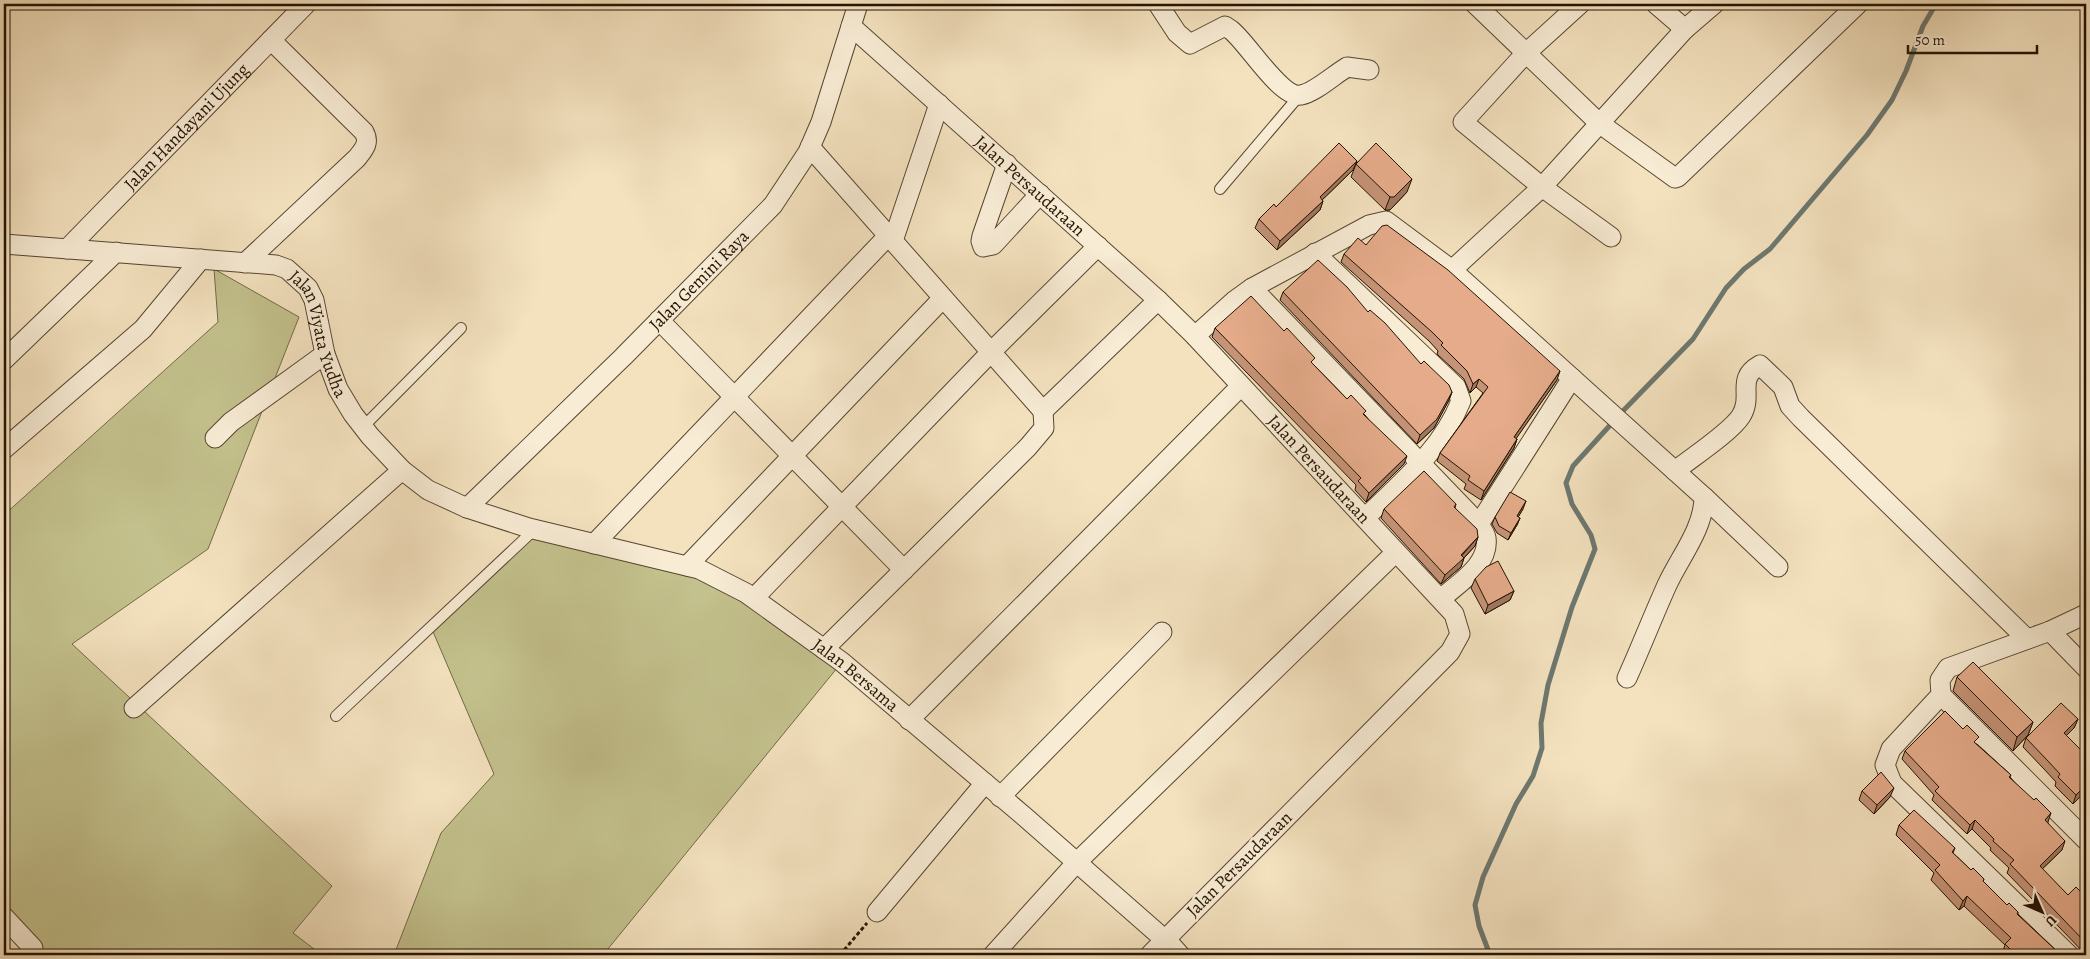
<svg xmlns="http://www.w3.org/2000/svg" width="2090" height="959" viewBox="0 0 2090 959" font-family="Alegreya,serif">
	<rect width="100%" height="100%" fill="#f4e2bf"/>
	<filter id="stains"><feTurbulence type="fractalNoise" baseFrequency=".004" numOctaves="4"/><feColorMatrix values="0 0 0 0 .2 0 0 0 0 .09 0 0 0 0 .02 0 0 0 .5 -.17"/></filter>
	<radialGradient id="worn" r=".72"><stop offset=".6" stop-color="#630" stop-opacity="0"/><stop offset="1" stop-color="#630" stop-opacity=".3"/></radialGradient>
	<path fill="#c3c18d" stroke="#736a46" d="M214 269 299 317 208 549 72 644 332 886 293 933 322 955H40L4 917V589L8 585 4 582V515L218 322Z
		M535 529 700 569 842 662 603 955H394L441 833 494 774 431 627Z"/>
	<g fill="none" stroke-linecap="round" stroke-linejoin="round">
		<path stroke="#6d7870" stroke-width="5" d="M1619 415 1693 339 1726 288 1744 269 1770 249 1867 135 1892 100 1906 71 1923 26 1936 4
			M1490 955 1479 926 1475 905 1483 877 1516 804 1533 776 1542 748 1541 723 1548 685 1572 607 1595 549 1591 535 1572 504 1566 483 1573 466 1613 422"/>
		<g stroke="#574630" stroke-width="12">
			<path id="lane" d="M1220 189 1299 96
				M363 427 461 328
				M336 716 535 529"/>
		</g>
		<g stroke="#574630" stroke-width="21">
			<g id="street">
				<path d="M1158 4 1177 33 1190 44 1225 26 1231 30C1247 42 1281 99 1301 95 1314 93 1334 75 1347 67L1369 70"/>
				<path d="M1475 4 1599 123 1675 178 1678 177 1858 4"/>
				<path d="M1580 4 1525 54 1463 122 1542 187 1611 237"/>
				<path d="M1656 4 1685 29 1714 4"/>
				<path id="s1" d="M851 26 1158 300 1195 336 1454 614 1460 634 1450 652 1150 955"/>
				<path d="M810 147 1043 411 1158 300"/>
				<path d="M1007 164 982 236 981 241 983 247 993 245 1040 194"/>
				<path d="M893 241 939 104"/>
				<path id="s2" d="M4 244 276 265 287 269 308 288 314 300 325 354 338 389 353 414 370 436 402 470 428 490 467 508 529 528 699 569 746 593 842 662 1025 817 1172 946 1180 955"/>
				<path id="s3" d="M67 249 306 4"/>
				<path d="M1315 253 1456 387 1461 401C1442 449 1401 483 1365 518"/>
				<path d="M245 263 357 158C364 149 370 143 364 132L271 40"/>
				<path d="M1452 270 1542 187 1685 29"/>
				<path d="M1252 288 1479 524C1481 528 1486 534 1486 538 1490 565 1457 584 1441 599"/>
				<path d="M659 320 904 570"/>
				<path d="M1195 336 1234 301 1252 288 1369 225 1386 221 1452 270 1704 497 1778 567"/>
				<path d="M4 360 116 252"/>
				<path d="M215 438 231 422 325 354"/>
				<path d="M4 449 143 329 201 259"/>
				<path d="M1675 471C1691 458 1731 432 1741 416 1754 395 1735 379 1760 365L1783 387 1790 406 1801 418 2027 639"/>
				<path id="s4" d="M467 508 623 357 773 205 808 152 821 122 858 4"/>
				<path d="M1479 524 1572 378"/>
				<path d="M594 544 888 236"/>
				<path d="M687 566 943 298"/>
				<path d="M754 598 991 352 1098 246"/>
				<path d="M2050 631 2086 668"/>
				<path d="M824 649 1028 447 1044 428 1043 411"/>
				<path d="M1627 678C1641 647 1653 616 1667 585 1680 557 1704 528 1704 497"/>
				<path d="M1941 695 2086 840"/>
				<path d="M134 708 402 470"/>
				<path d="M909 720 1241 386"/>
				<path d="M1000 797 1162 632"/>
				<path d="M877 912 985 783"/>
				<path d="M4 917 33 948"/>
				<path d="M993 955 1077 862 1396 552"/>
				<path d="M2069 955 1892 783 1885 765 1891 749 1941 695 1940 680 1948 668 2050 631 2086 614"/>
			</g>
		</g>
		<path stroke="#231200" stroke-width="3" stroke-dasharray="4 2.5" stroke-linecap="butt" d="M840 955 867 923"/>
		<use href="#lane" stroke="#f8ecd5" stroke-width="10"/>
		<use href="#street" stroke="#f8ecd5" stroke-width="19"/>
	</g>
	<path fill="#c59377" stroke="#231200" d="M1357 161 1353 170 1322 200 1323 201 1320 210 1277 250 1255 228 1259 219 1276 207Z
		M1356 164 1407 192 1390 210H1385L1351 177Z
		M1366 245 1557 380 1516 438 1517 439 1514 448 1481 500 1464 489 1466 484 1437 461 1440 453 1483 393 1476 387 1470 393 1464 379 1437 354 1438 351 1429 341 1341 262 1344 254Z
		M1283 292 1421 364 1452 392 1449 400 1434 428 1417 444 1280 300Z
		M1215 328 1313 364 1347 399 1365 415 1404 464 1366 502 1355 490 1356 485 1212 337Z
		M1456 504 1455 508 1478 537 1475 546 1464 558 1461 567 1441 584 1381 518 1384 509Z
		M1523 509 1518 517 1520 518 1517 525 1508 540 1497 533 1492 524 1495 517Z
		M1475 579 1514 591 1510 600 1485 614 1471 588Z
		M1957 677 2033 722 2028 735 2013 751 1953 691Z
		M2078 719 2074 728 2066 736 2086 791 2073 804 2055 786 2056 782 2044 769 2023 747 2026 738Z
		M1977 744 2011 775 2010 777 2048 822V823L2062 850 2042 869 2068 895 2086 897V955L2007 873 2009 868 1990 850 1991 848 1972 829 1967 834 1932 800 1934 795 1902 759 1905 751Z
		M1862 791 1890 797 1874 814 1859 800Z
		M1899 825 1955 848 1953 853 1971 870 1984 879 1983 882 2007 905 2018 912V914L2061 955H2003L2002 954 2005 945 1964 906 1959 910 1931 880 1934 873 1896 835Z"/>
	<path fill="#a07861" stroke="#231200" d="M1357 161 1353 170 1316 206 1320 197Z
		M1412 179 1407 192 1390 210H1385L1390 197Z
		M1323 201 1320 210 1277 250 1280 241Z
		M1560 371 1557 380 1511 446 1514 437Z
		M1479 379 1476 387 1470 393 1473 384Z
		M1452 392 1449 400 1434 428 1417 444 1420 435Z
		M1517 439 1514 448 1481 500 1484 491Z
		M1407 456 1404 464 1366 502 1369 493Z
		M1526 501 1523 509 1514 524 1517 516Z
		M1520 518 1517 525 1508 540 1511 533Z
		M1478 537 1475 546 1461 561 1464 558 1461 567 1441 584 1445 575Z
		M1514 591 1510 600 1485 614 1488 605Z
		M2078 719 2074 728 2060 742 2064 733Z
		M2033 722 2028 735 2013 751 2017 737Z
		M2086 785V791L2073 804 2076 795Z
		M1894 788 1890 797 1874 814 1877 805Z
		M2051 813 2048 822 2042 829 2045 820Z
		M1975 820 1972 829 1967 834 1970 825Z
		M2065 841 2062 850 2036 875 2040 866Z
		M1967 896 1964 906 1959 910 1963 901Z"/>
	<path fill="#e5ab8a" stroke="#231200" d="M1339 143 1357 161 1320 197 1323 201 1280 241 1259 219 1274 204 1276 207Z
		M1376 143 1412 179 1394 197H1390L1356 164Z
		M1387 225 1448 270 1560 371 1514 437 1517 439 1484 491 1468 480 1470 476 1440 453 1488 387 1479 379 1473 384 1467 371 1441 345 1443 343 1432 332 1344 254 1358 238 1366 245 1382 226Z
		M1318 260 1347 287 1368 312 1370 310 1385 323 1421 364 1424 361 1449 385 1452 392 1437 419 1420 435 1283 292Z
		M1251 296 1284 331 1287 328 1315 358 1311 362 1347 399 1351 395 1366 411 1363 414 1407 456 1369 493 1358 481 1361 478 1215 328Z
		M1424 471 1456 504 1454 507 1477 529 1478 537 1461 555 1464 558 1445 575 1384 509Z
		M1510 492 1526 501 1517 516 1520 518 1511 533 1499 526 1495 517Z
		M1498 561 1514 591 1488 605 1475 579 1486 567Z
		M1973 662 2033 722 2017 737 1957 677Z
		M2061 703 2078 719 2064 733 2086 755V785L2076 795 2058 777 2060 774 2047 760 2026 738Z
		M1945 711 1963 729 1967 725 1979 737 1974 742 2011 775 2009 777 2034 800 2036 798 2051 813 2045 820 2065 841 2040 866 2068 895 2076 887 2086 897V943L2010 864 2014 860 1993 841 1994 839 1975 820 1970 825 1935 791 1939 787 1905 751Z
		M1881 772 1894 788 1877 805 1862 791Z
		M1914 810 1955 848 1952 852 1971 870 1973 868 1984 879 1983 881 2007 905 2009 903 2018 912 2017 914 2061 955H2016L2005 944 2011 938 1967 896 1963 901 1935 870 1940 865 1899 825Z"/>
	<g text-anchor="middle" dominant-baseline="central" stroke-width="5" stroke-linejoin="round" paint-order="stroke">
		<g font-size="18" fill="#231200" stroke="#f8ecd5">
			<text stroke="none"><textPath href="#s3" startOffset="171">Jalan Handayani Ujung</textPath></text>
			<text stroke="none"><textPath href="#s1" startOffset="240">Jalan Persaudaraan</textPath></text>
			<text stroke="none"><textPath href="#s4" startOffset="325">Jalan Gemini Raya</textPath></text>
			<text stroke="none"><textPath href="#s2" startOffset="359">Jalan Viyata Yudha</textPath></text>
			<text stroke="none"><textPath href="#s1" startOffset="645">Jalan Persaudaraan</textPath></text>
			<text stroke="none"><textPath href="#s2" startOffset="1028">Jalan Bersama</textPath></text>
			<text transform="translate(1239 864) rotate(-45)">Jalan Persaudaraan</text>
		</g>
	</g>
	<rect width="2090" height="959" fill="none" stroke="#f4e2bf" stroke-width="20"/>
	<rect x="5" y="5" width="2080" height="949" fill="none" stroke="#231200" stroke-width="2.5"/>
	<rect x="10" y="10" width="2070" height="939" fill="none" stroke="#231200"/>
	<g transform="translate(2042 912) rotate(135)" stroke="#f8ecd5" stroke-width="4" paint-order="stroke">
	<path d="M0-4L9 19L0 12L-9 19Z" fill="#231200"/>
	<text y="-8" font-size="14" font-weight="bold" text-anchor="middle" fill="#231200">U</text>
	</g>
	<path d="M1908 45v8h129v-8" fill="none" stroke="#231200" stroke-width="2.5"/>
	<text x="1915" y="45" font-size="15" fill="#231200" stroke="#f8ecd5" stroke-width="4" paint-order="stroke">50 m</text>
	<rect width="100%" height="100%" filter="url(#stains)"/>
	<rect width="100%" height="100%" fill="url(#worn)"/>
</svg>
